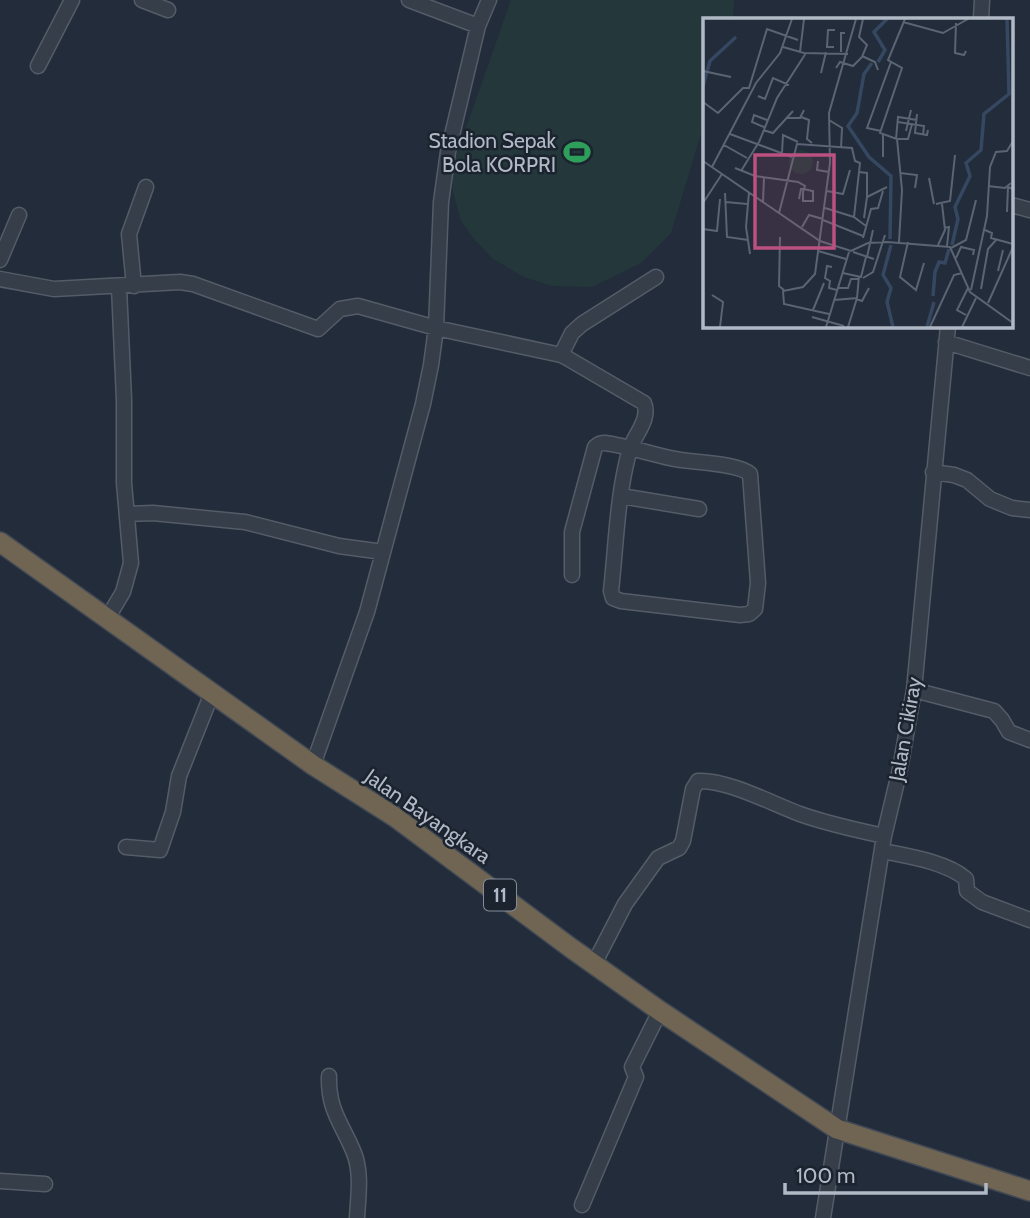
<svg xmlns="http://www.w3.org/2000/svg" width="1030" height="1218" viewBox="0 0 1030 1218" font-family="Cabin,sans-serif">
	<rect width="100%" height="100%" fill="#222c3a"/>
	<path fill="#24383b" d="M511 0H734L733 19H704V124L671 233 641 263 592 287 552 286 524 277 493 259 474 239 461 221 453 192V165Z"/>
	<g fill="none" stroke-linecap="round" stroke-linejoin="round">
		<g stroke="#545c68" stroke-width="17">
			<path id="minor" d="M142 0 168 10
				M409 0 478 26
				M981 19 982 0
				M38 66 72 0
				M1011 205 1030 210
				M0 260 19 215
				M0 279 54 289 180 282 193 284 318 329 340 309 358 306 436 328 561 355 567 358 644 403C651 420 633 436 629 452 617 497 616 546 611 591L613 598 621 601 740 615 749 614 755 609 758 583 750 474C737 462 689 463 670 458 651 454 623 445 605 443 599 443 599 444 595 447L572 532V575
				M134 286 129 234 146 187
				M946 342 1030 368
				M561 355 572 333 582 324 656 277
				M933 472 954 475 967 480 990 499 1012 508 1030 510
				M621 496 699 509
				M127 514 153 513 245 522 339 546 383 552
				M107 619 123 592 131 563 124 483V400L119 287
				M914 690 994 711 1002 720 1009 732 1030 740
				M313 765 367 612 423 404 431 365 436 328 441 202 448 152 478 26 489 0
				M126 847 160 850 173 812 179 776 212 693
				M882 851C907 856 947 862 966 879L967 891 982 902 1030 920
				M594 964 625 904 658 858 679 848 683 841 693 789 698 781C726 779 773 804 800 814 828 824 856 830 884 836
				M329 1076C328 1111 342 1123 354 1153 362 1173 358 1197 357 1218
				M0 1181 45 1184
				M582 1205 636 1077 632 1067 660 1011
				M823 1218 884 836 900 769 914 690 948 326"/>
		</g>
		<g stroke="#414955" stroke-width="22">
			<path id="highway" d="M0 542 313 765 395 817 571 948 660 1011 837 1129 1030 1191"/>
		</g>
		<use href="#minor" stroke="#363e4a" stroke-width="14"/>
		<use href="#highway" stroke="#706553" stroke-width="19"/>
	</g>
	<defs>
		<g id="stadium-bare" transform="scale(2.1)"><path d="M0-5a6.5 5 0 1 0 0 10a6.5 5 0 1 0 0-10ZM-3.5-1.8h7v3.6h-7Z" fill="#2e9e5b" stroke="#1b232f" stroke-width="2.5" paint-order="stroke"/></g>
	</defs>
	<g fill-rule="evenodd">
		<use href="#stadium-bare" x="577" y="152"/>
	</g>
	<g text-anchor="middle" dominant-baseline="central" stroke-width="5" stroke-linejoin="round" paint-order="stroke">
		<rect fill="#1b232f" stroke="#848c99" stroke-width="2" x="484" y="879.5" width="32" height="31" rx="5"/>
		<g font-size="19" font-weight="bold" fill="#b1b9c6">
			<text x="500" y="895">11</text>
		</g>
		<g font-size="21" fill="#b1b9c6" stroke="#1b232f" text-anchor="end">
			<text x="556" y="140">Stadion Sepak<tspan x="556" dy="24">Bola KORPRI</tspan></text>
		</g>
		<g font-size="21" fill="#b1b9c6" stroke="#1b232f">
			<text transform="translate(905 729) rotate(-80)">Jalan Cikiray</text>
			<text transform="translate(428 816) rotate(35)">Jalan Bayangkara</text>
		</g>
	</g>
	<g transform="translate(703 18)">
		<rect width="310" height="310" fill="#222c3a"/>
		<path d="M86 144a12 12 0 1 1 24 0a12 12 0 1 1-24 0Z" fill="#24383b"/>
		<path fill="none" stroke="#364761" stroke-width="3.5" d="M175 44 182 32 171 14 184 1M169 45 161 56 154 95 145 108 166 139 188 158 187 221M0 68 7 43 33 19M188 227 180 257 188 270 184 284 190 309M249 227 255 201 252 189 267 158 263 145 278 132 281 96 306 76 304 1M230 278 232 254 236 244 242 245 246 231M224 309 231 284"/>
		<path fill="none" stroke="#5b6472" stroke-width="2" d="M200 4 240 15 265 1M253 5 252 35 261 37 263 33M80 29 101 35 145 36M131 29H124L125 12H132M97 34 101 1M138 34V15H142M159 38 172 44 175 52M133 50 137 44 150 48 159 39 164 27 156 19 160 1M0 53 28 59M118 55 123 34M55 78 62 81 70 60 86 67M0 84 15 95 40 70H46L64 11 95 22M214 96 212 115 224 117 225 112M98 99 106 102 104 121 109 125M84 100H97L101 92M126 102 139 110 138 130M195 104 221 108 220 117M61 109 49 104 51 97 64 102M60 112 70 115 90 93M178 113 164 110 188 44M203 113 208 92M27 116 89 139M193 121 195 99 214 102M194 121H205L209 106M56 124 74 80 103 35M21 127 44 140M79 135 80 117 95 124M180 139V117M0 143 117 223 148 233 165 225 184 224 247 229 267 274 310 305M115 143 114 152 126 154M9 149 53 65 77 35 89 1M32 150 52 158 95 164 102 168 100 174V183H110V173H109L101 171H98L96 181M38 153 56 124M156 154 164 155V179M197 155 214 157 212 170M226 160 231 186M285 168 302 170 308 165M124 173 140 176 147 152M46 174 43 209 47 236M22 175 24 219 45 222M23 184 44 186M60 184 61 159M0 185 19 156M233 186 247 183 252 137M122 190 151 199M304 194 305 169 310 171M76 195 94 126 149 130 152 143 157 145 151 199 163 208M161 200 164 179 184 169M120 202 160 218M99 209 106 197 120 201M241 210 246 209 244 228M0 211 14 213 17 181M282 212 289 215 288 220 310 226M77 219 76 268 81 272M160 220 168 191 175 190 180 173M196 224 199 172 194 121 177 115 199 50 185 42 202 1M205 224 197 259 213 272 221 245M235 227 242 212 239 186M248 230 263 222 273 182M115 233 143 241M150 234 171 241M164 239 170 212M253 240 258 229 271 232 270 237M129 249 124 248 122 260 127 263 126 270 134 272M295 253 300 232M140 255 158 259 163 239M160 260 170 254 182 217M134 270H145L148 261H155M278 271 285 231 293 222M268 272 284 198 287 149 293 134 304 133 310 123M9 277 20 284 17 309M153 281 159 283 166 270M131 282 154 280 156 258M285 285 310 229M110 292 121 265M126 296 81 286 80 273 100 269 112 256 127 145 126 95 153 1M263 297 254 292 265 270M109 299 141 308M123 309 146 234M145 309 154 280M227 309 251 257 259 255M259 309 273 280"/>
		<path fill="#bc5080" fill-opacity="0.15" stroke="#bc5080" stroke-width="3.5" d="M52 137H131V230H52Z"/>
		<rect width="310" height="310" fill="none" stroke="#b1b9c6" stroke-width="3.5"/>
	</g>
	<path d="M785 1183v10h201v-10" fill="none" stroke="#b1b9c6" stroke-width="3.5"/>
	<text x="796" y="1183" font-size="21" fill="#b1b9c6" stroke="#1b232f" stroke-width="5" paint-order="stroke">100 m</text>
</svg>
